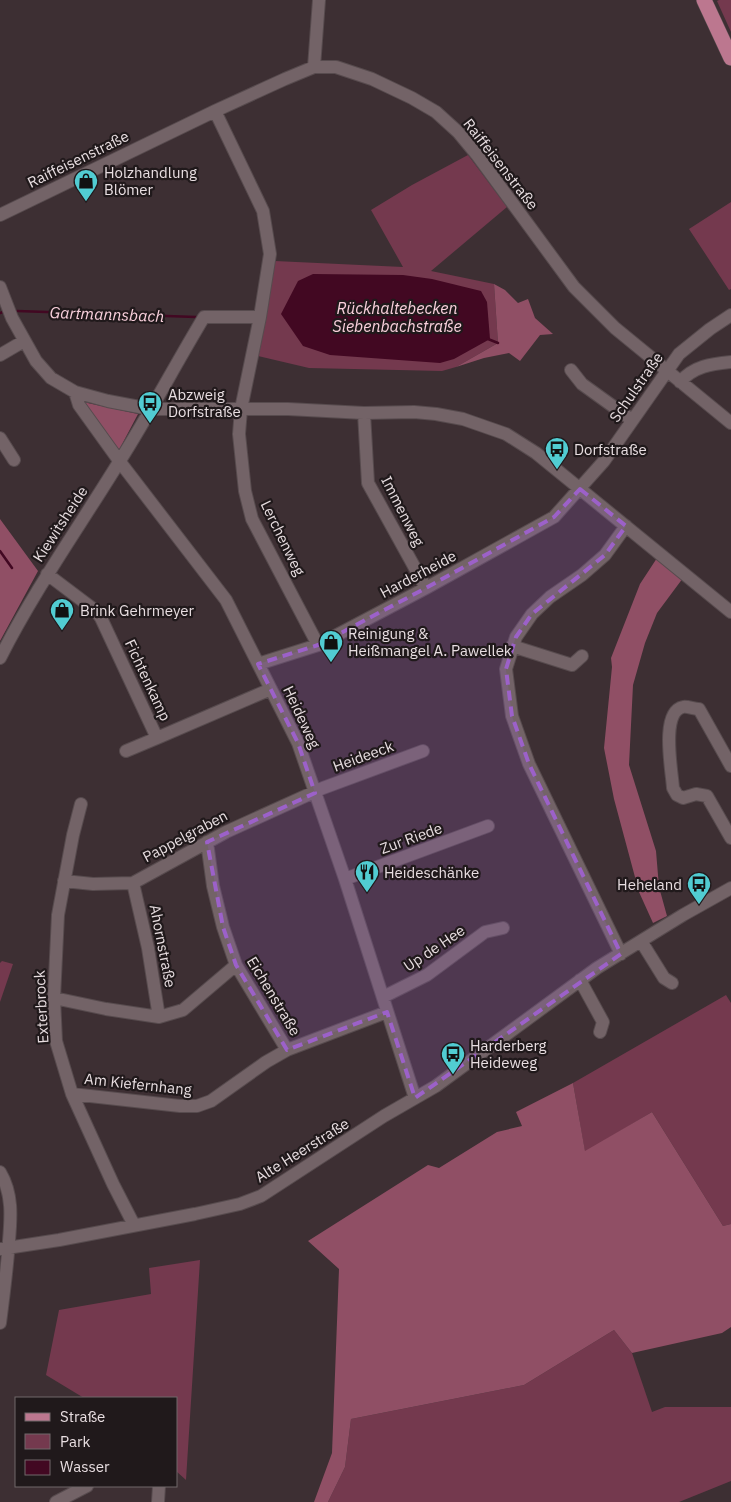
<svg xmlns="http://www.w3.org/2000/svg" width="731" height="1502" viewBox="0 0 731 1502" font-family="'IBM Plex Sans',sans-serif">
	<rect width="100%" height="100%" fill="#3d2f33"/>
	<path fill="#74394e" d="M719 0H731V32L717 1Z
		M468 155 507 207 431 271 494 284 498 343 456 367 442 371 309 368 258 356 275 261 403 267 371 210 412 185Z
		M731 202V289L729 290 689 229Z
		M2 961 13 964 0 1002V963Z
		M726 995 731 1003V1224L723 1226 652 1112 585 1152 573 1083Z
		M200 1260 186 1480 176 1471V1398H84L46 1375 59 1310 151 1294 149 1268Z
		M614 1330 632 1353 652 1412 665 1407H731V1481L679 1502H328L345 1467 351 1419 524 1385Z"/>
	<path fill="#904f65" d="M494 284 505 290 518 303 528 299 535 318 553 334 540 335 520 361 509 353 484 358 456 367 498 343Z
		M83 402 138 414 119 450Z
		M0 519 38 571 0 641Z
		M657 558 683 578 657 613 645 643 633 685 629 765 656 851 659 887 667 916 653 923 639 892 614 799 604 748 612 667 611 658 640 584Z
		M573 1083 585 1151 652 1112 723 1226 731 1224V1327L722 1333 632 1353 614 1330 524 1385 351 1419 345 1467 328 1502H314L332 1453 339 1269 308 1241 428 1165 439 1168 497 1132 522 1126 516 1112Z"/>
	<path fill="#420822" d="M313 274 403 275 432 279 481 291 487 302 490 339 454 359 440 363 330 355 303 346 281 314 298 281Z"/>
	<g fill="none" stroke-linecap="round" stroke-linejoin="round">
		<path stroke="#420822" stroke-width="2.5" d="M17 311 196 317
			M0 313 3 312
			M488 339 498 343
			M0 551 12 568"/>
		<g stroke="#574b4e" stroke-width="14">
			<path id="minor" d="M314 67 319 0
				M215 111 263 211 270 254 260 317 241 409 239 434 245 491 252 519 318 645
				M0 215 215 111 285 79 314 67H336L372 79 412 98 436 112 458 132 477 155 574 287 615 328 731 423
				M0 287 12 318 36 361 51 378 75 392 108 401 150 409H288L364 413 414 412 436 414 463 419 506 434 536 453 731 612
				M0 355 24 341
				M571 370 582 384 632 420
				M680 382C694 366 711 364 731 362
				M75 392 79 405 120 462 226 600 298 743 345 879 415 1098
				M364 413 368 483 426 588
				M0 438 14 460
				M47 574 96 611 101 618 157 738 271 689
				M512 646 572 665 582 656
				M0 658C35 589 79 527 119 462 149 415 175 365 204 317H260
				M258 664 318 645 426 588 554 517 604 461 679 354 710 329 731 315
				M126 751 157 738
				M731 766 699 709C694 709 687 706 683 707 660 712 672 771 673 788L677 795 683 798 696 794 707 796 731 838
				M81 804 73 835 58 915 54 998 56 1041 72 1094 113 1184 134 1225
				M207 842 213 886 223 927 236 965 287 1050
				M345 879 488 826
				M64 881 93 884 133 883 226 832 323 788 423 751
				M133 883 148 948 159 1017
				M641 941 664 978 672 983
				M621 954 529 764 512 716 506 669 516 637 532 614 550 597 582 575 605 555 626 526
				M580 980 603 1022 600 1032
				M383 997 427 975 485 932 503 928
				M54 998 106 1009 159 1017 183 1010 236 965
				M72 1094 180 1106H197L211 1101 266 1062 287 1050 387 1012
				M0 1172C15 1197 10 1225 8 1253 6 1276 3 1300 0 1323
				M0 1249 59 1240 195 1214 240 1204 261 1196 384 1116 436 1086 597 968 683 915 731 888
				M56 1502 87 1486
				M158 1502 159 1486"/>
		</g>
		<g stroke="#574b4e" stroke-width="16">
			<path id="major" d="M704 0 731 58"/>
		</g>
		<use href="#minor" stroke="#736367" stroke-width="12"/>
		<use href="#major" stroke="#bc778f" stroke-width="15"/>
	</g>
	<path fill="#9c61c9" fill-opacity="0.2" stroke="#9c61c9" stroke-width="4" stroke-dasharray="10 6" stroke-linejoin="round" d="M580 489 626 526 605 555 532 614 516 637 506 669 512 716 529 764 621 954 415 1098 387 1012 287 1050 236 965 223 927 207 842 315 793 298 743 258 664 318 645 426 588 554 517Z"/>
	<defs>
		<g id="shop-pin" transform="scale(1.25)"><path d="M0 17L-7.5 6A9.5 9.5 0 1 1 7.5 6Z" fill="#51ccd2" stroke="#20191b"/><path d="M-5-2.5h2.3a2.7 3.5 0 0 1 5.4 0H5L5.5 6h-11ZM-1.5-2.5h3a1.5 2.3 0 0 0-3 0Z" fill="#111"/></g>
		<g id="bus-pin" transform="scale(1.25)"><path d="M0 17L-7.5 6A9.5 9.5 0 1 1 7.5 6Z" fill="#51ccd2" stroke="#20191b"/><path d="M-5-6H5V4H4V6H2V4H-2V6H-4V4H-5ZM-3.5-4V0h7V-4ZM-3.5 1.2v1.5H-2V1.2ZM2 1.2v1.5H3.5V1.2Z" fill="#111"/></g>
		<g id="restaurant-pin" transform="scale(1.25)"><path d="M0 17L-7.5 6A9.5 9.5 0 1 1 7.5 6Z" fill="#51ccd2" stroke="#20191b"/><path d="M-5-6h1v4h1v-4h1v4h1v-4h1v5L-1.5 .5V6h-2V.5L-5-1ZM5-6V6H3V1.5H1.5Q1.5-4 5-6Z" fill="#111"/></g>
	</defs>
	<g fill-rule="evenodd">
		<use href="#shop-pin" x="86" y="181"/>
		<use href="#bus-pin" x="150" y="403"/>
		<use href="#bus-pin" x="557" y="449"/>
		<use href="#shop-pin" x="62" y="610"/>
		<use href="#shop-pin" x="331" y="642"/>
		<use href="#restaurant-pin" x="367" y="872"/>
		<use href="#bus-pin" x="699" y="884"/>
		<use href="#bus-pin" x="453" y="1054"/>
	</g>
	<g text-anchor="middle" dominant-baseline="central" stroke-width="4.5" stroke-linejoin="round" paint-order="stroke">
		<g font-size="15" fill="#e8dee1" stroke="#20191b">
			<text transform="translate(78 159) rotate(-26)">Raiffeisenstraße</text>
			<text transform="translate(501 164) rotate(52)">Raiffeisenstraße</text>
			<text transform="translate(636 387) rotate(-55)">Schulstraße</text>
			<text transform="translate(403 511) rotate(63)">Immenweg</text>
			<text transform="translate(60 524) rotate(-57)">Kiewitsheide</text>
			<text transform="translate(283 538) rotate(64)">Lerchenweg</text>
			<text transform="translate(418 574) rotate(-28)">Harderheide</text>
			<text transform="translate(148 680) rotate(65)">Fichtenkamp</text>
			<text transform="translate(302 717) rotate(65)">Heideweg</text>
			<text transform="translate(363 756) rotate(-20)">Heideeck</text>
			<text transform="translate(185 836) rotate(-28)">Pappelgraben</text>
			<text transform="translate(411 838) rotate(-20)">Zur Riede</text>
			<text transform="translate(163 946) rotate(79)">Ahornstraße</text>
			<text transform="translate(434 948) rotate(-34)">Up de Hee</text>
			<text transform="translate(274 996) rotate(59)">Eichenstraße</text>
			<text transform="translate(41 1007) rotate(-93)">Exterbrock</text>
			<text transform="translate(138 1084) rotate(6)">Am Kiefernhang</text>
			<text transform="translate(302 1150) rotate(-32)">Alte Heerstraße</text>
		</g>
		<g font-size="15" fill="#e8dee1" stroke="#20191b" text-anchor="start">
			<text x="104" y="172">Holzhandlung<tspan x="104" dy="17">Blömer</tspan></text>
			<text x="168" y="394">Abzweig<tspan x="168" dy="17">Dorfstraße</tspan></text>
			<text x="574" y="449">Dorfstraße</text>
			<text x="80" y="610">Brink Gehrmeyer</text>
			<text x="348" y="633">Reinigung &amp;<tspan x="348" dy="17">Heißmangel A. Pawellek</tspan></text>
			<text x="384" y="872">Heideschänke</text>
			<text x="682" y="884" text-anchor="end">Heheland</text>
			<text x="470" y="1045">Harderberg<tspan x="470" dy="17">Heideweg</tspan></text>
		</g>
		<g font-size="16" font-style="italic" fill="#f9d0dc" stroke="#20191b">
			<text x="397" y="308">Rückhaltebecken<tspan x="397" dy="18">Siebenbachstraße</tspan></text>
			<text transform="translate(107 314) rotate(2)">Gartmannsbach</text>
		</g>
	</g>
	<rect x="15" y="1397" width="162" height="90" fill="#20191b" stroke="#70686a"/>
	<rect x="25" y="1413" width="25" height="8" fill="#bc778f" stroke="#70686a"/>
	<text x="60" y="1422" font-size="15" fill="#e8dee1">Straße</text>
	<rect x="25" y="1434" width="25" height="15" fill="#74394e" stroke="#70686a"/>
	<text x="60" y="1447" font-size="15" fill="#e8dee1">Park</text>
	<rect x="25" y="1460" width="25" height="15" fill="#420822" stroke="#70686a"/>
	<text x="60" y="1472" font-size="15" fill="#e8dee1">Wasser</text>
</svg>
